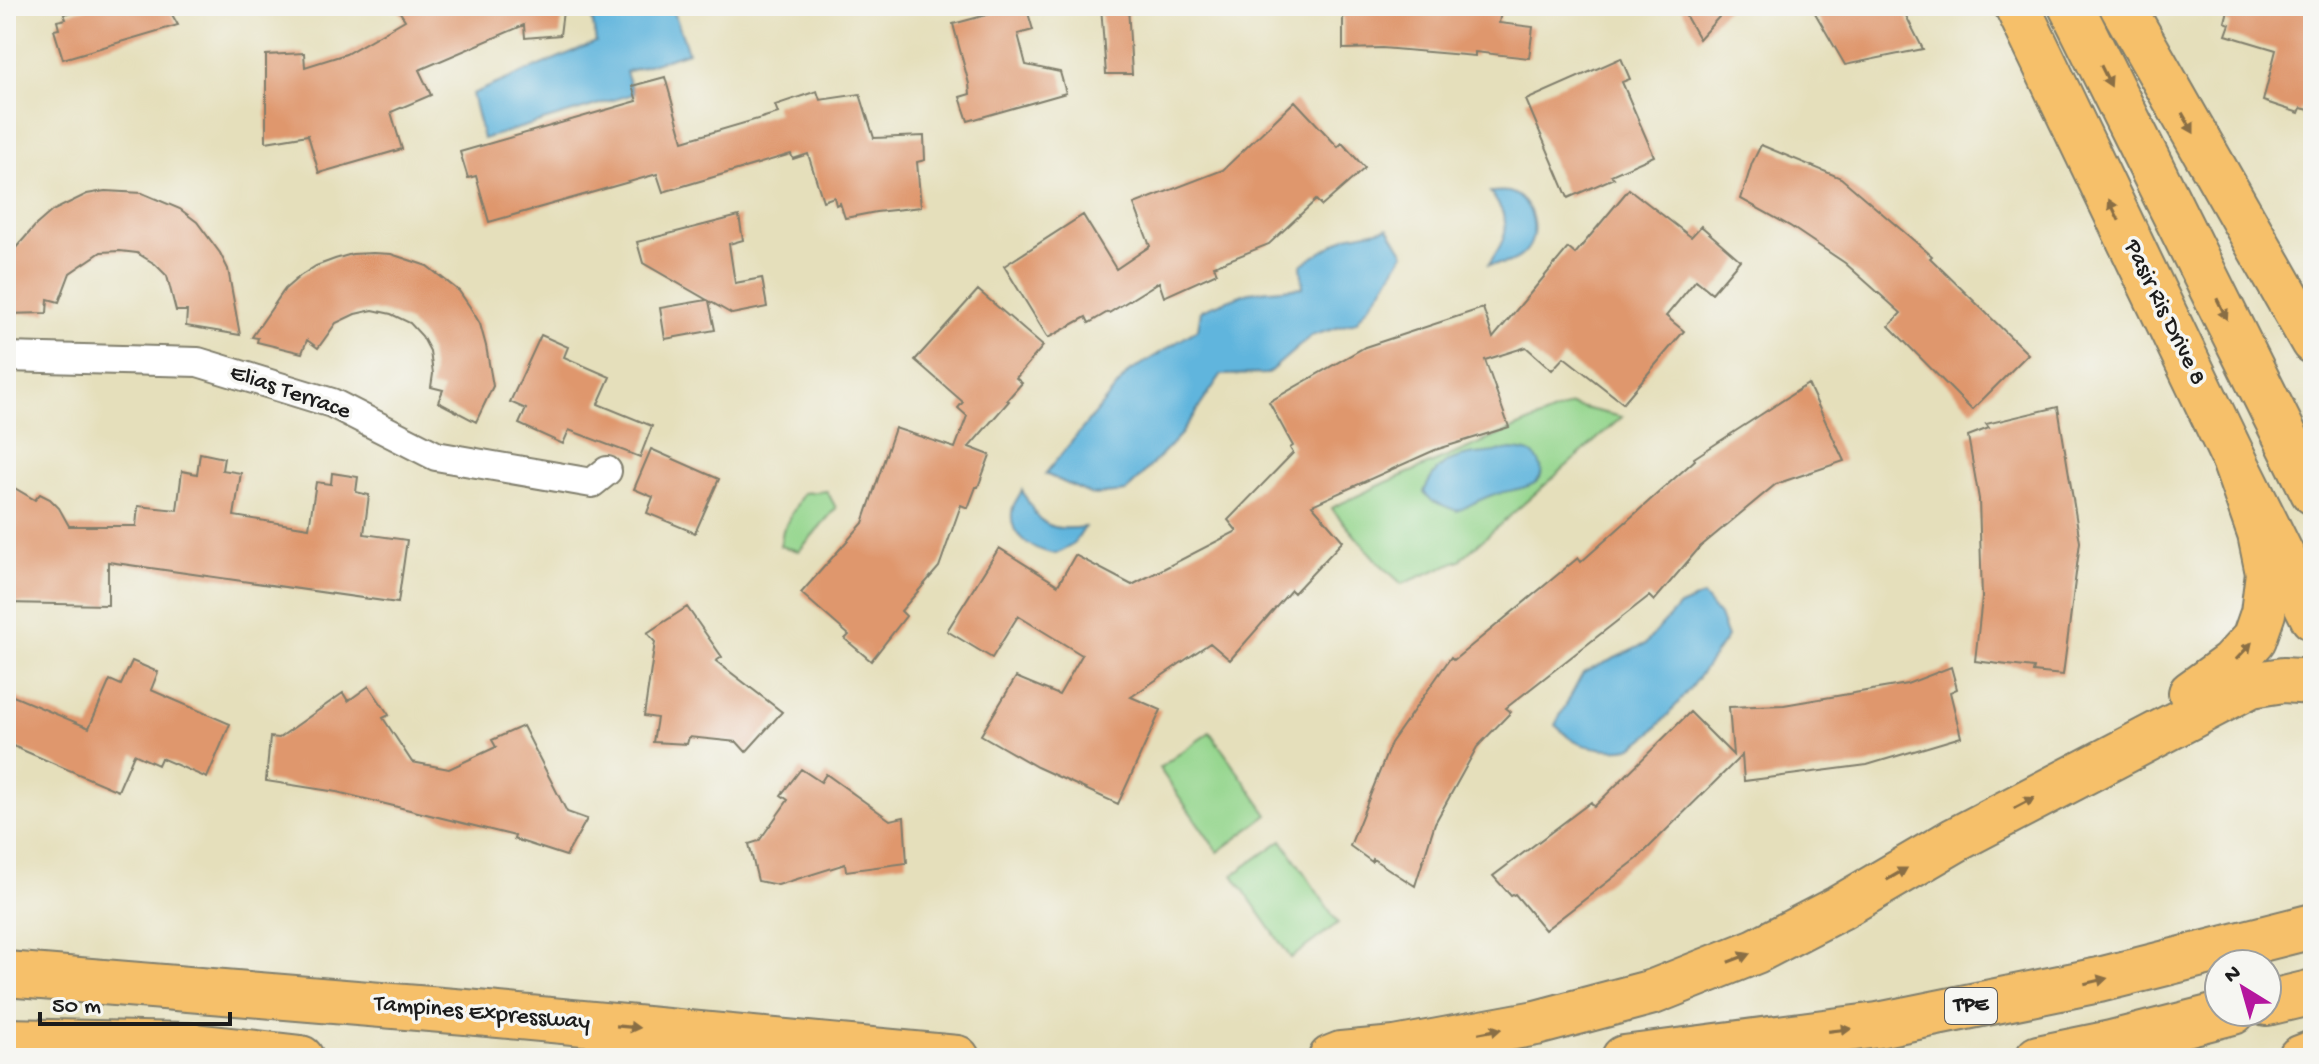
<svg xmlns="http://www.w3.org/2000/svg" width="2319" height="1064" viewBox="0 0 2319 1064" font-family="'Gochi Hand',sans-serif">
	<rect width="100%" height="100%" fill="#f6f6f2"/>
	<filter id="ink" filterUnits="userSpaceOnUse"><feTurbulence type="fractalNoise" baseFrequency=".0125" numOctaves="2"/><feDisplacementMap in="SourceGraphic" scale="16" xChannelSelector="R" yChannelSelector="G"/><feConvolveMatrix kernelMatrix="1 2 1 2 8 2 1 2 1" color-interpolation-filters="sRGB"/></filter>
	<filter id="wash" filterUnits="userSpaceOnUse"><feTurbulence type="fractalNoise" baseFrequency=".006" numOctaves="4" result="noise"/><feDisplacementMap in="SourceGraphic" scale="32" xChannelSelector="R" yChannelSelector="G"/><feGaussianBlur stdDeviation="1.8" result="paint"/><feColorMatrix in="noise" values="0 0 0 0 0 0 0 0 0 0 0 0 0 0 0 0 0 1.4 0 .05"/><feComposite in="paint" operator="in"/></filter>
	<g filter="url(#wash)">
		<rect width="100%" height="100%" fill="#e5dfbb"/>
		<path fill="#94d68d" stroke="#587954" stroke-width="2" d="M1571 405 1622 417 1460 560 1402 584 1376 560 1331 508 1387 482Z
			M827 491 836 508 799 551 780 546 783 530 803 493Z
			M1210 732 1268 815 1218 852 1159 768Z
			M1282 840 1338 923 1291 958 1233 875Z"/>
		<path fill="#61b5dd" stroke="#3e687c" stroke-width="2" d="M590 6H672L688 52 626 72 633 94 483 139 472 94 596 42Z
			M1490 192C1495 192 1503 191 1509 192 1534 199 1542 237 1523 254 1513 264 1501 264 1488 265 1509 234 1513 223 1490 192Z
			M1388 228 1404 253 1383 288 1356 322 1311 336 1267 374 1221 375 1181 434 1126 492 1092 495 1045 474 1128 373 1198 329 1201 310 1249 292 1303 287 1301 265 1347 236Z
			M1512 450C1523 451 1534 451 1539 462 1553 490 1507 489 1492 495 1480 499 1469 506 1457 511L1432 501 1424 492C1441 449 1473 456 1512 450Z
			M1022 490C1039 524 1046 532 1085 527L1074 544 1056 554C1032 550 1006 536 1013 507 1015 501 1020 495 1022 490Z
			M1703 596 1719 616 1727 637C1710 662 1655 740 1629 748 1615 751 1586 748 1574 741 1567 737 1561 730 1555 725L1583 673 1645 644 1679 606Z"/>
		<g id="blocks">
			<path fill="#df976d" d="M95 6H167L178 25 63 59 54 30 59 29 57 21 66 19 64 14Z
				M396 6H569L561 10 563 11 560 35 525 38 524 25 419 70 431 95 391 112 402 149 319 173 308 135 266 142V55L304 53 305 67 346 54 405 20Z
				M1020 6H1026L1033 30 1018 34 1026 65 1060 72 1066 93 968 121 960 97 970 94 969 84 953 24Z
				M1101 6H1128L1132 74H1106Z
				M1343 6H1502L1499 23 1533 27 1529 58 1475 52V56L1382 48 1343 49Z
				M1680 6H1729L1699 39Z
				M1811 6H1901L1923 49 1845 65Z
				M2229 6H2313V111L2301 108 2299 113 2263 101 2276 50 2226 35 2230 24 2225 22Z
				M1621 58 1630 79 1622 82 1654 156 1611 175 1614 178 1568 198 1526 100Z
				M665 77 683 141 778 113 775 105 817 91 820 100 860 94 874 138 924 136 925 160 917 162 921 207 876 212 845 218 840 203 836 205 834 197 823 201 808 154 793 159 791 154 663 192 657 174 489 222 476 176 468 178 460 152 637 101 632 86Z
				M1295 101 1338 147 1342 143 1365 168 1322 206 1316 200 1269 244 1214 266 1217 273 1164 297 1159 282 1109 313 1108 312 1089 323 1086 317 1048 338 1004 266 1083 215 1116 269 1150 246 1134 204 1223 170Z
				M1761 145 1841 178 1932 256 1930 258 2028 354 1972 410 1889 326 1901 313 1845 263 1790 226 1741 199 1752 163Z
				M1629 189 1691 237 1701 226 1740 260 1712 293 1696 280 1666 316 1684 331 1623 403 1564 357 1552 370 1526 347 1485 360 1509 427 1435 450 1312 505 1343 541 1294 593 1291 590 1230 660 1210 643 1131 697 1161 710 1118 804 1037 767 981 735 1016 677 1059 695 1082 655 1018 616 992 658 947 631 999 548 1058 585 1075 555 1132 585 1237 531 1228 520 1293 453 1290 448 1293 446 1269 402 1365 347 1483 308 1493 338 1568 248 1575 254Z
				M105 191 142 193 180 209 197 222 220 253 228 269 240 335 186 326 187 311H176L167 276 155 264 137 253 120 251 101 252 70 273 59 302 48 299 47 313 6 314V259L36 225 52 211 87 194Z
				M739 216 743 240 729 244 735 283 762 278 767 307 732 314 709 301 715 330 665 339 660 308 707 300 643 263 637 242Z
				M373 253 391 254 427 266 459 291 470 307 480 324 486 346 493 386 476 422 438 402 443 390 431 387 433 374 430 351 422 336 410 323 391 314 373 310 355 314 336 323 318 348 307 340 302 353 257 342 258 338 252 337 285 289 300 276 316 266 335 259 352 254Z
				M978 290 1043 346 1016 378 1022 383 1007 400 1009 401 969 447 990 455 978 487H976L968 508 961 505 939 567 901 611 906 616 871 661 845 639 849 635 801 593 863 523 895 428 955 448 967 416 958 408 963 402 915 360Z
				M541 335 568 347 564 357 610 377 598 404 652 426 640 457 569 430 563 444 519 424 526 409 510 402Z
				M1808 384 1844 461 1776 484 1700 547 1654 601 1649 596 1506 708 1511 712 1477 747 1435 823 1415 886 1373 859 1372 862 1350 846 1391 743 1451 657 1454 660 1578 558 1581 562 1695 460 1694 458Z
				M2058 407 2080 542 2063 675 2033 672 2034 668 1975 661 1982 598 1979 499 1968 436 1989 428 1986 424Z
				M651 449 719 479 695 533 647 513 653 497 634 489Z
				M200 453 224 458 222 470 241 473 234 516 309 528 316 482 331 484 332 473 358 477 356 492 369 495 364 534 407 540 398 603 108 562V605L6 603V483L35 500 40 494 50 499 59 508 69 526H136L138 506 177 510 182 471 197 474Z
				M687 607 722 657 716 661 782 712 746 752 737 742 689 737 687 744 653 742 657 718 644 716 655 642 647 633Z
				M132 661 158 672 151 690 230 724 207 778 161 758 158 765 134 754 118 791 6 743V693L89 728 110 680 121 685Z
				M1951 667 1957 689 1950 692 1961 737 1867 765 1744 781 1742 755 1637 859 1545 930 1515 894 1511 896 1493 876 1591 802 1594 807 1690 712 1733 755 1729 707 1784 705 1907 684Z
				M369 686 389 715 383 718 412 762 449 769 496 747 492 740 523 726 567 812 587 819 566 856 514 839 515 836 337 792 266 781 270 737 279 738 343 693 348 701Z
				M801 769 821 782 826 774 890 820 904 817 907 863 846 871 845 864 778 885 758 881 749 844 759 841 788 800 781 795Z"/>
		</g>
	</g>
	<g filter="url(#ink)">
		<use href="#blocks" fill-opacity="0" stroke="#807e6c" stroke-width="2"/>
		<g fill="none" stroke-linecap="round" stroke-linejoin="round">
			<g stroke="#807e6c" stroke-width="32">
				<path id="street" d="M6 357 198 362 332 403 436 456 592 483 607 471"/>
			</g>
			<g stroke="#807e6c" stroke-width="48">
				<path id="primary" d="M2017 6 2233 457 2313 618
					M2071 6 2313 492"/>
			</g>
			<g stroke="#807e6c" stroke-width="48">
				<path id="highway" d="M2122 6 2313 342
					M2191 693 2231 664 2254 639 2263 613 2268 573 2260 534 2233 457
					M6 974 466 1012 957 1058
					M2267 1003 2313 992
					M6 1041 186 1045 301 1058
					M1331 1058 1341 1054 1395 1049 1536 1023 1653 992 1756 951 1839 908 1955 840 2251 685 2283 680 2313 682
					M1624 1058 1878 1025 2099 980 2313 926
					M2038 1058 2111 1043 2233 1012
					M2300 1058 2313 1053"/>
			</g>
			<use href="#street" stroke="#fff" stroke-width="28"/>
			<use href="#primary" stroke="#f6c06b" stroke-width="44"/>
			<use href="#highway" stroke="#f6c06b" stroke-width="44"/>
		</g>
		<defs><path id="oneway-solid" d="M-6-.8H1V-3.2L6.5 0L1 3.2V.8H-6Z" transform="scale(2)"/></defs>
		<g fill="#896e44">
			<use href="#oneway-solid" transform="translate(2106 76) rotate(64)"/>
			<use href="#oneway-solid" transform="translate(2188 123) rotate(60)"/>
			<use href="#oneway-solid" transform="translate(2114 210) rotate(-116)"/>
			<use href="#oneway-solid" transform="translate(2222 309) rotate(64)"/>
			<use href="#oneway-solid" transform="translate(2244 651) rotate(-47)"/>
			<use href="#oneway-solid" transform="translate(2024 803) rotate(-28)"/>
			<use href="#oneway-solid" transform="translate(1897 874) rotate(-30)"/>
			<use href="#oneway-solid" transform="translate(1739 958) rotate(-21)"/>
			<use href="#oneway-solid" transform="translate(2096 981) rotate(-13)"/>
			<use href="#oneway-solid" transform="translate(628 1027) rotate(5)"/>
			<use href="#oneway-solid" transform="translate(1840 1030) rotate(-7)"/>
			<use href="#oneway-solid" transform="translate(1490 1031) rotate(-11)"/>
		</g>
	</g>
	<g text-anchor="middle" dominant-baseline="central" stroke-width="7" stroke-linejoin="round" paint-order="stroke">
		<rect fill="#f6f6f2" stroke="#5d5d5c" stroke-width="2" x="1945" y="988" width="52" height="36" rx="6"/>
		<g font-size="22" font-weight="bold" fill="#1c1c1c">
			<text x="1971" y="1006">TPE</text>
		</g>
		<g font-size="24" fill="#1c1c1c" stroke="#f6f6f2">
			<text transform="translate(2164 313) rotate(64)">Pasir Ris Drive 8</text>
			<text transform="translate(290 393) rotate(19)">Elias Terrace</text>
			<text transform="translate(482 1014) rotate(5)">Tampines Expressway</text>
		</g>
	</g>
	<rect width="2319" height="1064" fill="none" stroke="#f6f6f2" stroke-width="32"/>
	<g transform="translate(2243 988) rotate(323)"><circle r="38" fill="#f6f6f2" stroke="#9f9f9c" stroke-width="2"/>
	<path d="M0-6L14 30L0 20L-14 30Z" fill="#b5179e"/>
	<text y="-12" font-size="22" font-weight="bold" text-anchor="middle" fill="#1c1c1c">N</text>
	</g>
	<path d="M40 1012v12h190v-12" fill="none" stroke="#1c1c1c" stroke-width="4"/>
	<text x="52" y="1012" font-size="24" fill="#1c1c1c" stroke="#f6f6f2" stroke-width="6" paint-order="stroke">50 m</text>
</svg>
